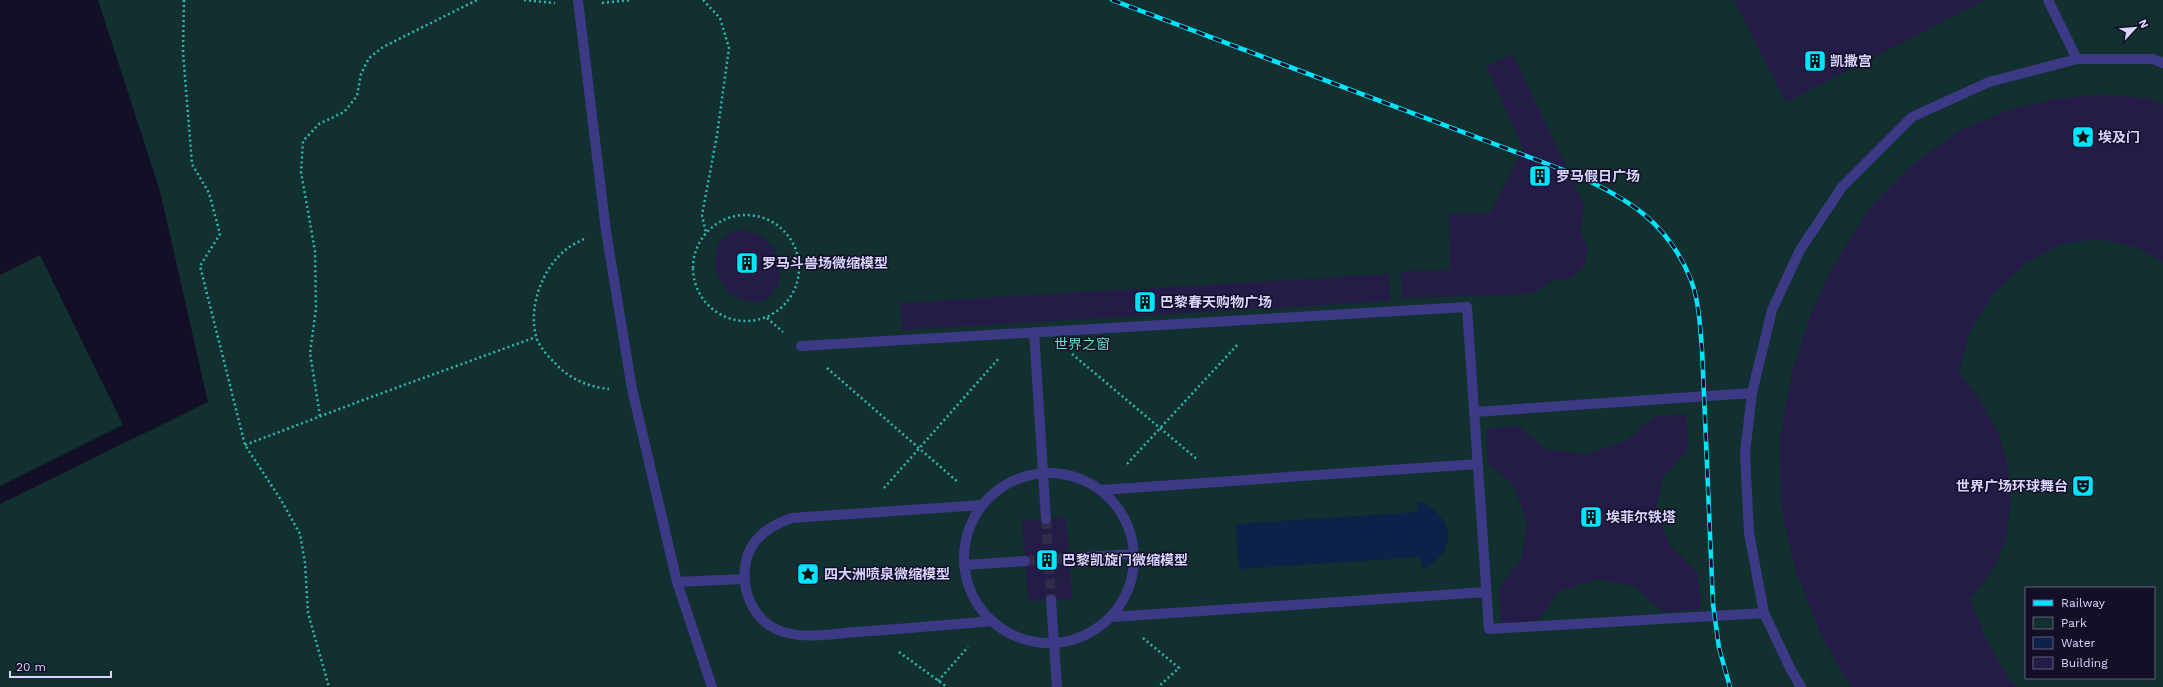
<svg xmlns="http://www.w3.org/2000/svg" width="2163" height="687" viewBox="0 0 2163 687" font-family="'Work Sans','Noto Sans SC',sans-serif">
	<rect width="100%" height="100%" fill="#130f26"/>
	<path fill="#12302f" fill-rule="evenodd" d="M98 0H2163V687H0V504L208 402 160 191ZM2026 588H2154V678H2026Z
		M40 255 123 425 0 486V275Z"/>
	<path fill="#0c2248" d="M1417 501C1455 514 1459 552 1422 570L1421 557 1239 569 1235 524 1418 512Z"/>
	<path fill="#241b47" d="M1734 0H1985L1786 102Z
		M1513 54 1584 205 1581 233 1588 249 1584 267 1569 279 1554 280 1530 294 1402 298 1401 271 1450 270 1449 214 1490 213 1523 148 1486 66Z
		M2100 95 2146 98 2163 104V262L2136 247 2099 239 2061 244 2027 262 1994 293 1969 333 1959 373 1978 397 1997 429 2008 466 2011 501 2006 538 1994 568 1970 599 1986 639 2009 679 2017 687H1851L1822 637 1795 569 1781 506 1780 438 1792 372 1810 316 1830 272 1868 210 1911 166 1960 130 2006 111 2052 99Z
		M743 229 762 236 775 250 779 259 781 271 778 286 770 297 761 302 744 301 728 292 718 277 715 267V259L719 243 730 233Z
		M1389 274 1390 301 902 330 900 303Z
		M1686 414 1689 449 1663 477 1656 510 1670 545 1698 573 1701 609 1663 612 1635 587 1600 579 1560 591 1537 621 1501 624 1499 588 1521 559 1527 523 1514 485 1488 463 1486 429 1518 426 1545 449 1587 454 1626 441 1654 417Z
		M1066 517 1072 599 1028 601 1022 520Z"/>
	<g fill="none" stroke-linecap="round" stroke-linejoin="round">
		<path stroke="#312d47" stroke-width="10" stroke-dasharray="10 5" stroke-linecap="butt" d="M1046 519 1051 600
			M1025 561 1069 558"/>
		<path stroke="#2fb8b0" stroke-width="2.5" stroke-dasharray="2 3" stroke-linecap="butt" d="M184 0 183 52 192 164 209 193 220 234 200 266 245 445 281 500 300 534 305 563 308 613 329 687
			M524 0 555 3
			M703 0 720 18 729 48 717 135 702 215 706 233
			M602 3 631 0
			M693 268a53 53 0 1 1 106 0a53 53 0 1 1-106 0Z
			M584 239C578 242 572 245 568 248 543 266 528 306 536 336 539 347 548 356 555 363 569 379 589 387 609 389
			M767 318 783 332
			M1072 354 1198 460
			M827 368 959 483
			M320 416 310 353 316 309 315 251 301 172 303 141 319 124 344 112 357 96 361 74 369 58 383 47 477 0
			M245 445 363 400 536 337
			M1127 464 1239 343
			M884 488 1000 357
			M1143 638 1179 668 1158 687
			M899 652 947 687
			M938 681 968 647"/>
		<path stroke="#3d3a85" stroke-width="10" d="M578 0 606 231 632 389 677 582 712 687
			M2048 0 2077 59
			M1034 332 1046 519
			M801 346 1467 307 1489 629 1764 613
			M1474 412 1752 393
			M964 558a85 85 0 1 1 170 0a85 85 0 1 1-170 0Z
			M1101 490 1478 464
			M982 505 792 518C768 526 748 540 745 567 742 592 754 620 778 630 802 640 830 634 856 632 901 629 946 625 992 621
			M1069 558 1134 554
			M964 565 1025 561
			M677 582 744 579
			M1051 600 1057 687
			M1112 617 1486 592
			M1801 687 1791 670 1764 613 1749 533 1745 453 1752 393 1772 310 1800 250 1842 187 1912 117 1989 82 2077 59H2153L2163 63"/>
		<g stroke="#00e5ff" stroke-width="4.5">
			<path id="rail" d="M1112 0 1574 174C1627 198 1668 222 1691 280 1699 301 1700 326 1702 349L1713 604 1719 648 1730 687"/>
		</g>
		<use href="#rail" stroke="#130f26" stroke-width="3" stroke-dasharray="9" stroke-linecap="butt"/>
	</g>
	<defs>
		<g id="building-square" transform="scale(1.15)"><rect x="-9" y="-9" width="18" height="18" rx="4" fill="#00e5ff" stroke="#130f26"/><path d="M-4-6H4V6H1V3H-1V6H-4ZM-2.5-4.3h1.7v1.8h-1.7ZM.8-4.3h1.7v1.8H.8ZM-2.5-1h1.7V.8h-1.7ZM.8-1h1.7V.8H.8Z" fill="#111"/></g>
		<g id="sight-square" transform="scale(1.15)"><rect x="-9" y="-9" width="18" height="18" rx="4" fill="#00e5ff" stroke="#130f26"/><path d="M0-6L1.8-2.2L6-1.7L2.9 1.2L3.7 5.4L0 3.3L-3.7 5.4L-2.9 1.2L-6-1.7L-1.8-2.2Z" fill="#111"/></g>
		<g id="theatre-square" transform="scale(1.15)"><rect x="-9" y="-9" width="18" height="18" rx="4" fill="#00e5ff" stroke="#130f26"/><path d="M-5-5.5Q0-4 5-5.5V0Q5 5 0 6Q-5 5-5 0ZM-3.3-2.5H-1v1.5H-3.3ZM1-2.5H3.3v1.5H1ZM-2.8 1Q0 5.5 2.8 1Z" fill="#111"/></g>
	</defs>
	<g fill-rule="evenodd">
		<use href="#building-square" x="1815" y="61"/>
		<use href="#sight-square" x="2083" y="137"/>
		<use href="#building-square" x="1540" y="176"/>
		<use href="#building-square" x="747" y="263"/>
		<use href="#building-square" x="1145" y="302"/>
		<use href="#theatre-square" x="2083" y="486"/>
		<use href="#building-square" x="1591" y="517"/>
		<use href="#building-square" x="1047" y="560"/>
		<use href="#sight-square" x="808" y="574"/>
	</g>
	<g text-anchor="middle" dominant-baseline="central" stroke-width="3" stroke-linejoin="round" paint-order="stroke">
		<g font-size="14" font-weight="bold" fill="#d9d4ff" stroke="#130f26" text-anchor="start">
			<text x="1830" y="61">凯撒宫</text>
			<text x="2098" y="137">埃及门</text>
			<text x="1556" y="176">罗马假日广场</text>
			<text x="762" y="263">罗马斗兽场微缩模型</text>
			<text x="1160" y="302">巴黎春天购物广场</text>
			<text x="2068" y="486" text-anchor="end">世界广场环球舞台</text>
			<text x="1606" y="517">埃菲尔铁塔</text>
			<text x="1062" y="560">巴黎凯旋门微缩模型</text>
			<text x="824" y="574">四大洲喷泉微缩模型</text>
		</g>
		<g font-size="14" fill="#5fe0c0" stroke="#130f26">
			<text x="1082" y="344">世界之窗</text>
		</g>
	</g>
	<rect x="2025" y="587" width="130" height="92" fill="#130f26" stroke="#625e7d"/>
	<rect x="2033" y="600" width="20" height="6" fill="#00e5ff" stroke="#625e7d"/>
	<text x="2061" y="607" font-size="12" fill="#d9d4ff">Railway</text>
	<rect x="2033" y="617" width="20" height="12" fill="#12302f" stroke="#625e7d"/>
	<text x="2061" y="627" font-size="12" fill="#d9d4ff">Park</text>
	<rect x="2033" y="637" width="20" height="12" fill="#0c2248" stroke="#625e7d"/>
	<text x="2061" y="647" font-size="12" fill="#d9d4ff">Water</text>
	<rect x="2033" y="657" width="20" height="12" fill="#241b47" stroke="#625e7d"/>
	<text x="2061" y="667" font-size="12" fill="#d9d4ff">Building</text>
	<g transform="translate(2135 28) rotate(64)" stroke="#130f26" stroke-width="3" paint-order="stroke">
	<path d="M0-3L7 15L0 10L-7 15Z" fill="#d9d4ff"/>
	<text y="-6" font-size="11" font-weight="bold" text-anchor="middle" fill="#d9d4ff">N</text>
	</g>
	<path d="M10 671v6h101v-6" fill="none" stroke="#d9d4ff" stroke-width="2"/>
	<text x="16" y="671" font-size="12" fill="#d9d4ff" stroke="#130f26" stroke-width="3" paint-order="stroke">20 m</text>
</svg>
